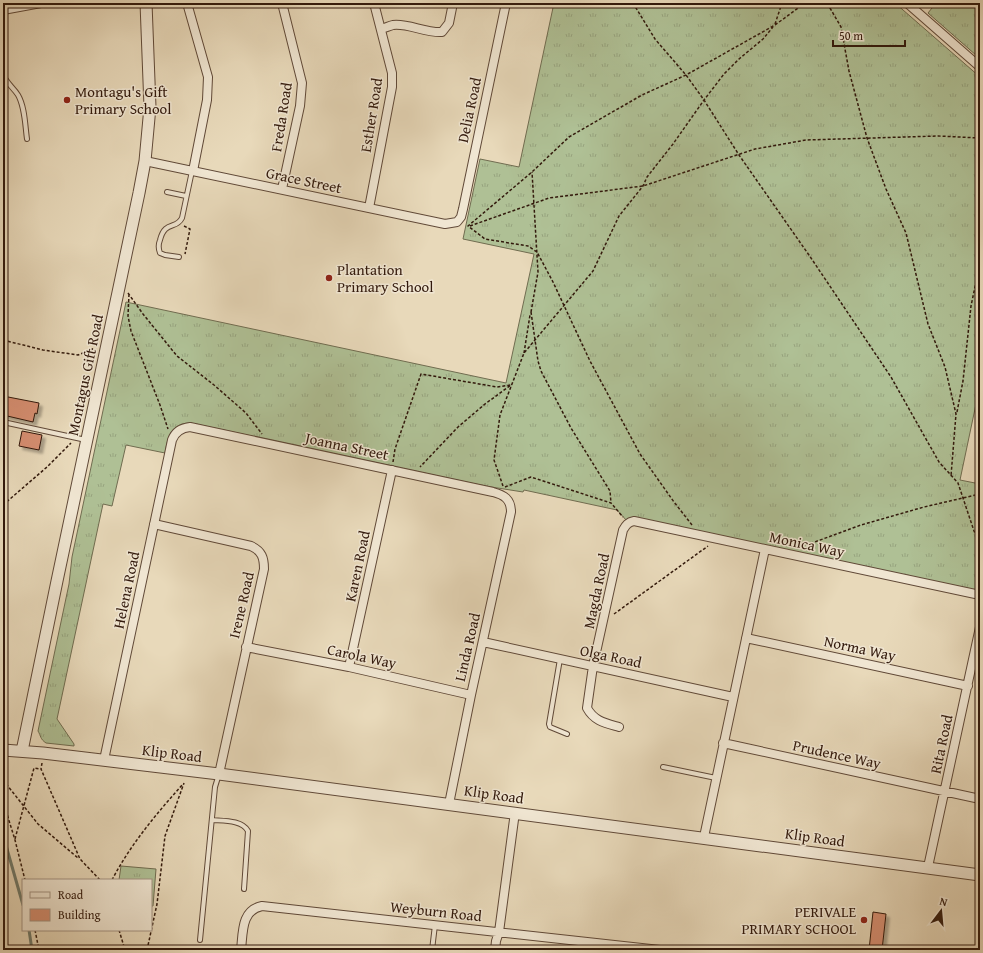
<svg xmlns="http://www.w3.org/2000/svg" width="983" height="953" viewBox="0 0 983 953" font-family="'Gentium Book Plus',serif">
	<defs>
		<pattern id="grass-tufts" width="24" height="20" patternUnits="userSpaceOnUse"><rect width="24" height="20" fill="#afc095"/><path d="M3 7l-1-3M5 7V3M7 7l1-3M15 17l-1-3M17 17v-4M19 17l1-3" fill="none" stroke="#97a47f"/></pattern>
		<filter id="shadow"><feDropShadow dx="3.5" dy="3.5" stdDeviation="1" flood-color="#0004"/></filter>
	</defs>
	<rect width="100%" height="100%" fill="#e8d9ba"/>
	<filter id="stains"><feTurbulence type="fractalNoise" baseFrequency=".005" numOctaves="4"/><feColorMatrix values="0 0 0 0 .2 0 0 0 0 .09 0 0 0 0 .02 0 0 0 .5 -.17"/></filter>
	<radialGradient id="worn" r=".72"><stop offset=".6" stop-color="#630" stop-opacity="0"/><stop offset="1" stop-color="#630" stop-opacity=".3"/></radialGradient>
	<path fill="url(#grass-tufts)" stroke="#706c50" d="M554 3H895L980 77V385L960 480 980 484V592L627 521 617 510 524 490 523 492 485 486 191 423C171 423 168 436 165 453L126 445 112 506 103 504 57 719 74 744V746L46 743C40 739 41 736 38 731L69 584 72 557 126 302 506 383 534 254 463 239 480 159 519 167Z
		M936 3H980V55L978 54 977 56 928 13Z
		M121 866 156 869 153 906H151V880H119Z"/>
	<g fill="none" stroke-linecap="round" stroke-linejoin="round">
		<path stroke="#6f7a6b" stroke-width="3" d="M3 835 23 905
			M29 930 32 950"/>
	</g>
	<path fill="#d78f72" stroke="#32190c" filter="url(#shadow)" d="M3 396 39 403 37 414 35 413 33 422 3 415Z
		M22 431 42 435 39 450 19 446Z
		M873 912 886 914 882 950H869Z"/>
	<g fill="none" stroke-linecap="round" stroke-linejoin="round">
		<g stroke="#604938" stroke-width="6">
			<path id="service" d="M3 74C6 83 13 87 18 95 25 107 25 125 27 139
				M167 192 186 196
				M179 257 165 255 160 253C158 248 158 245 160 240 165 220 176 230 182 218L192 171
				M3 422 86 440
				M560 659 549 724 550 727 567 734
				M663 767 716 778
				M212 820C224 821 242 820 248 831L244 889
				M200 940 215 787 219 774
				M432 950 435 925"/>
		</g>
		<g stroke="#604938" stroke-width="10">
			<path id="minor" d="M187 3 208 77 207 100 193 171
				M907 3 980 67
				M3 10 41 3
				M381 29C385 28 389 26 393 25 408 23 425 33 442 32L449 23 453 3
				M145 161 445 224 457 222 461 217 463 209 506 3
				M282 189 300 106 302 83 282 3
				M369 208 392 87V73L374 3
				M154 524 251 546C262 551 264 558 264 569L219 774
				M746 638 968 686
				M483 642 733 697
				M246 647 349 667 471 695
				M349 667 392 470
				M619 727C605 723 594 721 587 708L593 666 623 530C626 525 628 522 634 521L980 595
				M723 743 980 799
				M104 760 172 440C175 432 181 428 190 427L493 492C504 495 511 499 511 512L471 695 449 804
				M704 837 765 549
				M928 867 980 627
				M241 950C243 933 241 910 262 906L660 950
				M495 950 496 941 499 932 515 812"/>
		</g>
		<g stroke="#604938" stroke-width="13">
			<path id="tertiary" d="M3 750 43 753 219 774 980 875
				M22 751 57 581 139 193 145 161 150 107 146 3"/>
		</g>
		<path stroke="#32190c" stroke-width="1.5" stroke-dasharray="3 2" stroke-linecap="butt" d="M633 3 655 39 686 75 704 100 739 155 811 258 891 377 939 462 958 483 974 531 980 544
			M829 3 830 8 841 27 849 71 867 138 886 189 906 233 928 324 945 367 956 414 951 476
			M775 24 782 3
			M184 226 190 229 185 254
			M470 226 549 198 643 186 755 149 806 140 938 136 980 138
			M128 293 143 314 177 356 214 385 246 413 262 434
			M129 294 128 316 131 331 160 405 168 429
			M531 312 538 361 541 371 571 428 610 491 611 503
			M531 312 538 272 532 172
			M3 340 43 350 78 355 95 348
			M524 353 530 315
			M957 412 963 381 971 306 980 263
			M393 462 395 449 421 374 497 387 511 385 485 404 458 427 420 467
			M503 486 494 460 500 415 524 353 593 271 619 216 643 186 647 177 673 144 704 100 724 74 739 59 763 39 773 27
			M505 487 531 477 611 503 623 517
			M3 505 47 467 71 443
			M692 525 674 502 640 454 590 361 553 282 537 252 528 246 485 239 468 226 532 172 569 137 642 95 686 75 775 25 805 3
			M801 547 861 525 924 507 980 494
			M614 614 708 546
			M42 763 41 769 80 859 100 880
			M3 780 38 824 78 858
			M3 801 15 840 25 880
			M15 839 34 768 41 769
			M112 880C130 845 157 813 183 784
			M35 930 39 950
			M119 930 125 950
			M147 950 157 904 165 836 184 783"/>
		<use href="#service" stroke="#f0e6d2" stroke-width="4"/>
		<use href="#minor" stroke="#f0e6d2" stroke-width="8"/>
		<use href="#tertiary" stroke="#f0e6d2" stroke-width="11"/>
	</g>
	<g fill="#8f2418" stroke="#f0e6d2" stroke-width="1.5">
		<circle cx="67" cy="100" r="4"/>
		<circle cx="329" cy="278" r="4"/>
		<circle cx="864" cy="920" r="4"/>
	</g>
	<g text-anchor="middle" dominant-baseline="central" stroke-width="3" stroke-linejoin="round" paint-order="stroke">
		<g font-size="15" fill="#32190c" stroke="#f0e6d2" text-anchor="start">
			<text x="75" y="91">Montagu's Gift<tspan x="75" dy="17">Primary School</tspan></text>
			<text x="337" y="269">Plantation<tspan x="337" dy="17">Primary School</tspan></text>
			<text x="856" y="911" text-anchor="end">PERIVALE<tspan x="856" dy="17">PRIMARY SCHOOL</tspan></text>
		</g>
		<g font-size="15" fill="#32190c" stroke="#f0e6d2">
			<text transform="translate(469 110) rotate(-78)">Delia Road</text>
			<text transform="translate(371 115) rotate(-81)">Esther Road</text>
			<text transform="translate(281 117) rotate(-81)">Freda Road</text>
			<text transform="translate(304 180) rotate(12)">Grace Street</text>
			<text transform="translate(85 375) rotate(-78)">Montagus Gift Road</text>
			<text transform="translate(347 446) rotate(12)">Joanna Street</text>
			<text transform="translate(807 544) rotate(12)">Monica Way</text>
			<text transform="translate(357 566) rotate(-78)">Karen Road</text>
			<text transform="translate(126 590) rotate(-78)">Helena Road</text>
			<text transform="translate(596 591) rotate(-78)">Magda Road</text>
			<text transform="translate(241 605) rotate(-77)">Irene Road</text>
			<text transform="translate(467 647) rotate(-77)">Linda Road</text>
			<text transform="translate(860 648) rotate(12)">Norma Way</text>
			<text transform="translate(362 656) rotate(12)">Carola Way</text>
			<text transform="translate(611 656) rotate(12)">Olga Road</text>
			<text transform="translate(941 744) rotate(-78)">Rita Road</text>
			<text transform="translate(172 753) rotate(7)">Klip Road</text>
			<text transform="translate(837 754) rotate(12)">Prudence Way</text>
			<text transform="translate(494 794) rotate(8)">Klip Road</text>
			<text transform="translate(815 837) rotate(8)">Klip Road</text>
			<text transform="translate(436 911) rotate(6)">Weyburn Road</text>
		</g>
	</g>
	<rect width="983" height="953" fill="none" stroke="#e8d9ba" stroke-width="16"/>
	<rect x="4" y="4" width="975" height="945" fill="none" stroke="#32190c" stroke-width="2"/>
	<rect x="8" y="8" width="967" height="937" fill="none" stroke="#32190c"/>
	<rect x="22" y="879" width="130" height="52" fill="#f0e6d2" stroke="#a49483"/>
	<rect x="30" y="892" width="20" height="6" fill="#f0e6d2" stroke="#a49483"/>
	<text x="58" y="899" font-size="12" fill="#32190c">Road</text>
	<rect x="30" y="909" width="20" height="12" fill="#d78f72" stroke="#a49483"/>
	<text x="58" y="919" font-size="12" fill="#32190c">Building</text>
	<g transform="translate(941 911) rotate(16)" stroke="#f0e6d2" stroke-width="3" paint-order="stroke">
	<path d="M0-3L7 15L0 10L-7 15Z" fill="#32190c"/>
	<text y="-6" font-size="11" font-weight="bold" text-anchor="middle" fill="#32190c">N</text>
	</g>
	<path d="M833 40v6h72v-6" fill="none" stroke="#32190c" stroke-width="2"/>
	<text x="839" y="40" font-size="12" fill="#32190c" stroke="#f0e6d2" stroke-width="3" paint-order="stroke">50 m</text>
	<rect width="100%" height="100%" filter="url(#stains)"/>
	<rect width="100%" height="100%" fill="url(#worn)"/>
</svg>
